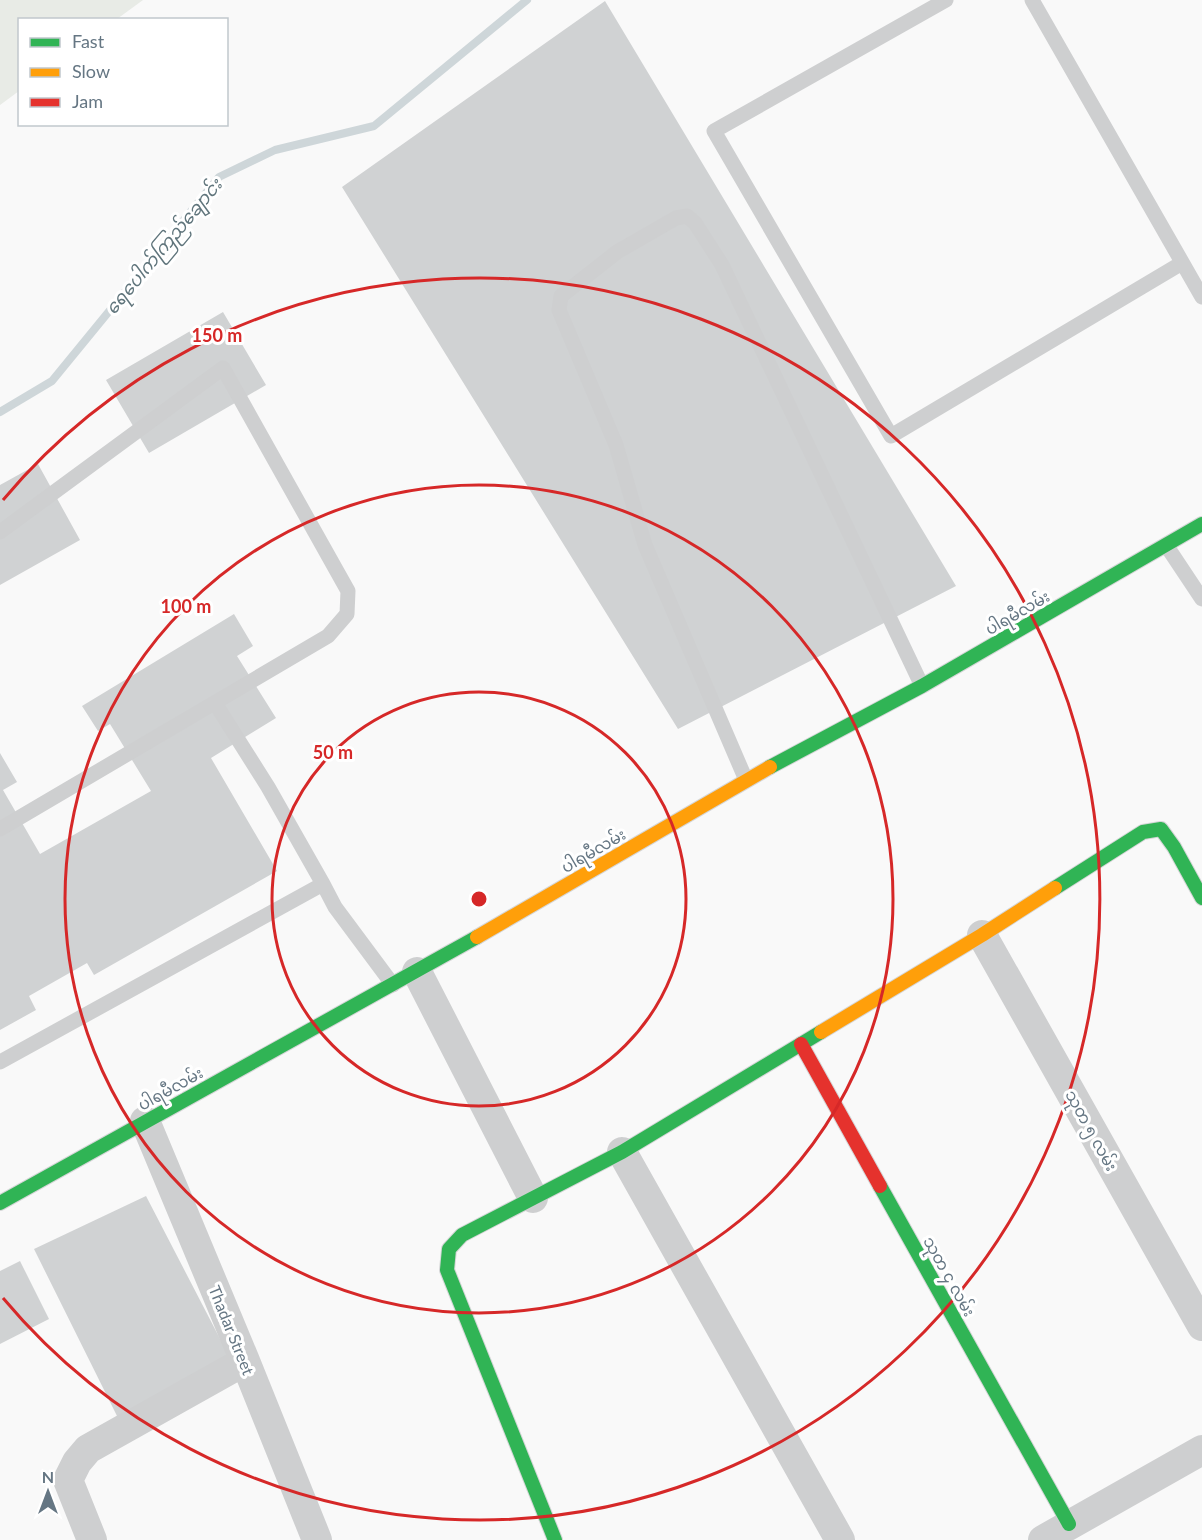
<svg xmlns="http://www.w3.org/2000/svg" width="1202" height="1540" viewBox="0 0 1202 1540" font-family="Lato,'Noto Sans Myanmar',sans-serif">
	<rect width="100%" height="100%" fill="#f9f9f9"/>
	<path fill="#e8ebe6" d="M0 0H143L117 19 20 20 19 91 0 105Z"/>
	<g fill="none" stroke-linecap="round" stroke-linejoin="round">
		<path stroke="#ced6d9" stroke-width="8" d="M0 412 52 381 219 177 275 150 374 126 527 0"/>
	</g>
	<path fill="#d0d2d3" d="M605 1 956 586 678 729 342 187Z
		M223 312 266 385 149 453 106 380Z
		M38 464 80 540 0 585V485Z
		M234 614 253 646 237 656 276 718 211 758 277 871 94 975 87 963 29 996 36 1010 0 1030V753L17 782 3 790 40 854 151 791 110 724 98 731 82 706Z
		M146 1196 230 1358 118 1418 34 1249Z
		M20 1261 49 1319 0 1344V1271Z"/>
	<g fill="none" stroke-linecap="round" stroke-linejoin="round">
		<g stroke="#d5d6d7" stroke-width="16">
			<path id="fast" d="M770 767 922 686 1202 524
				M1055 888 1143 832 1161 829 1174 847 1202 898
				M880 1186 1069 1524
				M0 1203 477 937
				M555 1540 447 1270 449 1249 462 1235 622 1152 821 1032"/>
		</g>
		<g stroke="#d5d6d7" stroke-width="16">
			<path id="slow" d="M477 937 770 767
				M821 1032 982 935 1055 888"/>
		</g>
		<g stroke="#d5d6d7" stroke-width="16">
			<path id="jam" d="M801 1044 880 1186"/>
		</g>
		<path stroke="#cecfd0" stroke-width="15" d="M946 0 714 131 891 436 1182 263
			M1032 0 1202 297
			M0 532 223 368 348 591 347 614 328 636 0 829
			M1166 545 1202 599
			M215 703 268 787 323 884
			M746 780 645 545 616 445 559 310 561 296 617 252 676 218 687 216 695 223 722 265 922 686
			M0 1062 323 884 335 907 393 985"/>
		<path stroke="#cecfd0" stroke-width="30" d="M982 935 1202 1326
			M417 972 533 1198
			M145 1121 245 1361 317 1540
			M622 1152 840 1540
			M92 1540 68 1480 77 1462 88 1449 245 1361
			M1043 1540 1202 1450"/>
		<use href="#fast" stroke="#30b455" stroke-width="14"/>
		<use href="#slow" stroke="#ff9f0a" stroke-width="14"/>
		<use href="#jam" stroke="#e5322d" stroke-width="14"/>
	</g>
	<g fill="none" stroke="#d62828" stroke-width="3">
		<circle cx="479" cy="899" r="207"/>
		<circle cx="479" cy="899" r="414"/>
		<path d="M3 500A621 621 0 1 1 3 1298"/>
	</g>
	<g text-anchor="middle" dominant-baseline="central" stroke-width="6" stroke-linejoin="round" paint-order="stroke">
		<g font-size="16" fill="#657683" stroke="#fff">
			<text transform="translate(1017 612) rotate(-30)">ပါရမီလမ်း</text>
			<text transform="translate(593 850) rotate(-30)">ပါရမီလမ်း</text>
			<text transform="translate(170 1088) rotate(-29)">ပါရမီလမ်း</text>
			<text transform="translate(1092 1130) rotate(61)">သုတ ၅ လမ်း</text>
			<text transform="translate(950 1276) rotate(61)">သုတ ၄ လမ်း</text>
			<text transform="translate(232 1330) rotate(68)">Thadar Street</text>
		</g>
		<g font-size="18" font-style="italic" fill="#60757c" stroke="#fff">
			<text transform="translate(163 246) rotate(-50)">ရေပေါက်ကြည်ချောင်း</text>
		</g>
	</g>
	<circle cx="479" cy="899" r="9" fill="#d62828" stroke="#fff" stroke-width="3"/>
	<g font-size="18" text-anchor="middle" font-weight="bold" fill="#d62828" stroke="#fff" stroke-width="6" stroke-linejoin="round" paint-order="stroke">
		<text x="217" y="342">150 m</text>
		<text x="186" y="613">100 m</text>
		<text x="333" y="759">50 m</text>
	</g>
	<rect x="18" y="18" width="210" height="108" fill="#ffffff" stroke="#c1c8cd" stroke-width="1.5"/>
	<rect x="30" y="38" width="30" height="9" fill="#30b455" stroke="#c1c8cd" stroke-width="1.5"/>
	<text x="72" y="48" font-size="18" fill="#657683">Fast</text>
	<rect x="30" y="68" width="30" height="9" fill="#ff9f0a" stroke="#c1c8cd" stroke-width="1.5"/>
	<text x="72" y="78" font-size="18" fill="#657683">Slow</text>
	<rect x="30" y="98" width="30" height="9" fill="#e5322d" stroke="#c1c8cd" stroke-width="1.5"/>
	<text x="72" y="108" font-size="18" fill="#657683">Jam</text>
	<g transform="translate(48 1492)" stroke="#ffffff" stroke-width="4.5" paint-order="stroke">
	<path d="M0-4.5L10 22L0 15L-10 22Z" fill="#657683"/>
	<text y="-9" font-size="16" font-weight="bold" text-anchor="middle" fill="#657683">N</text>
	</g>
</svg>
